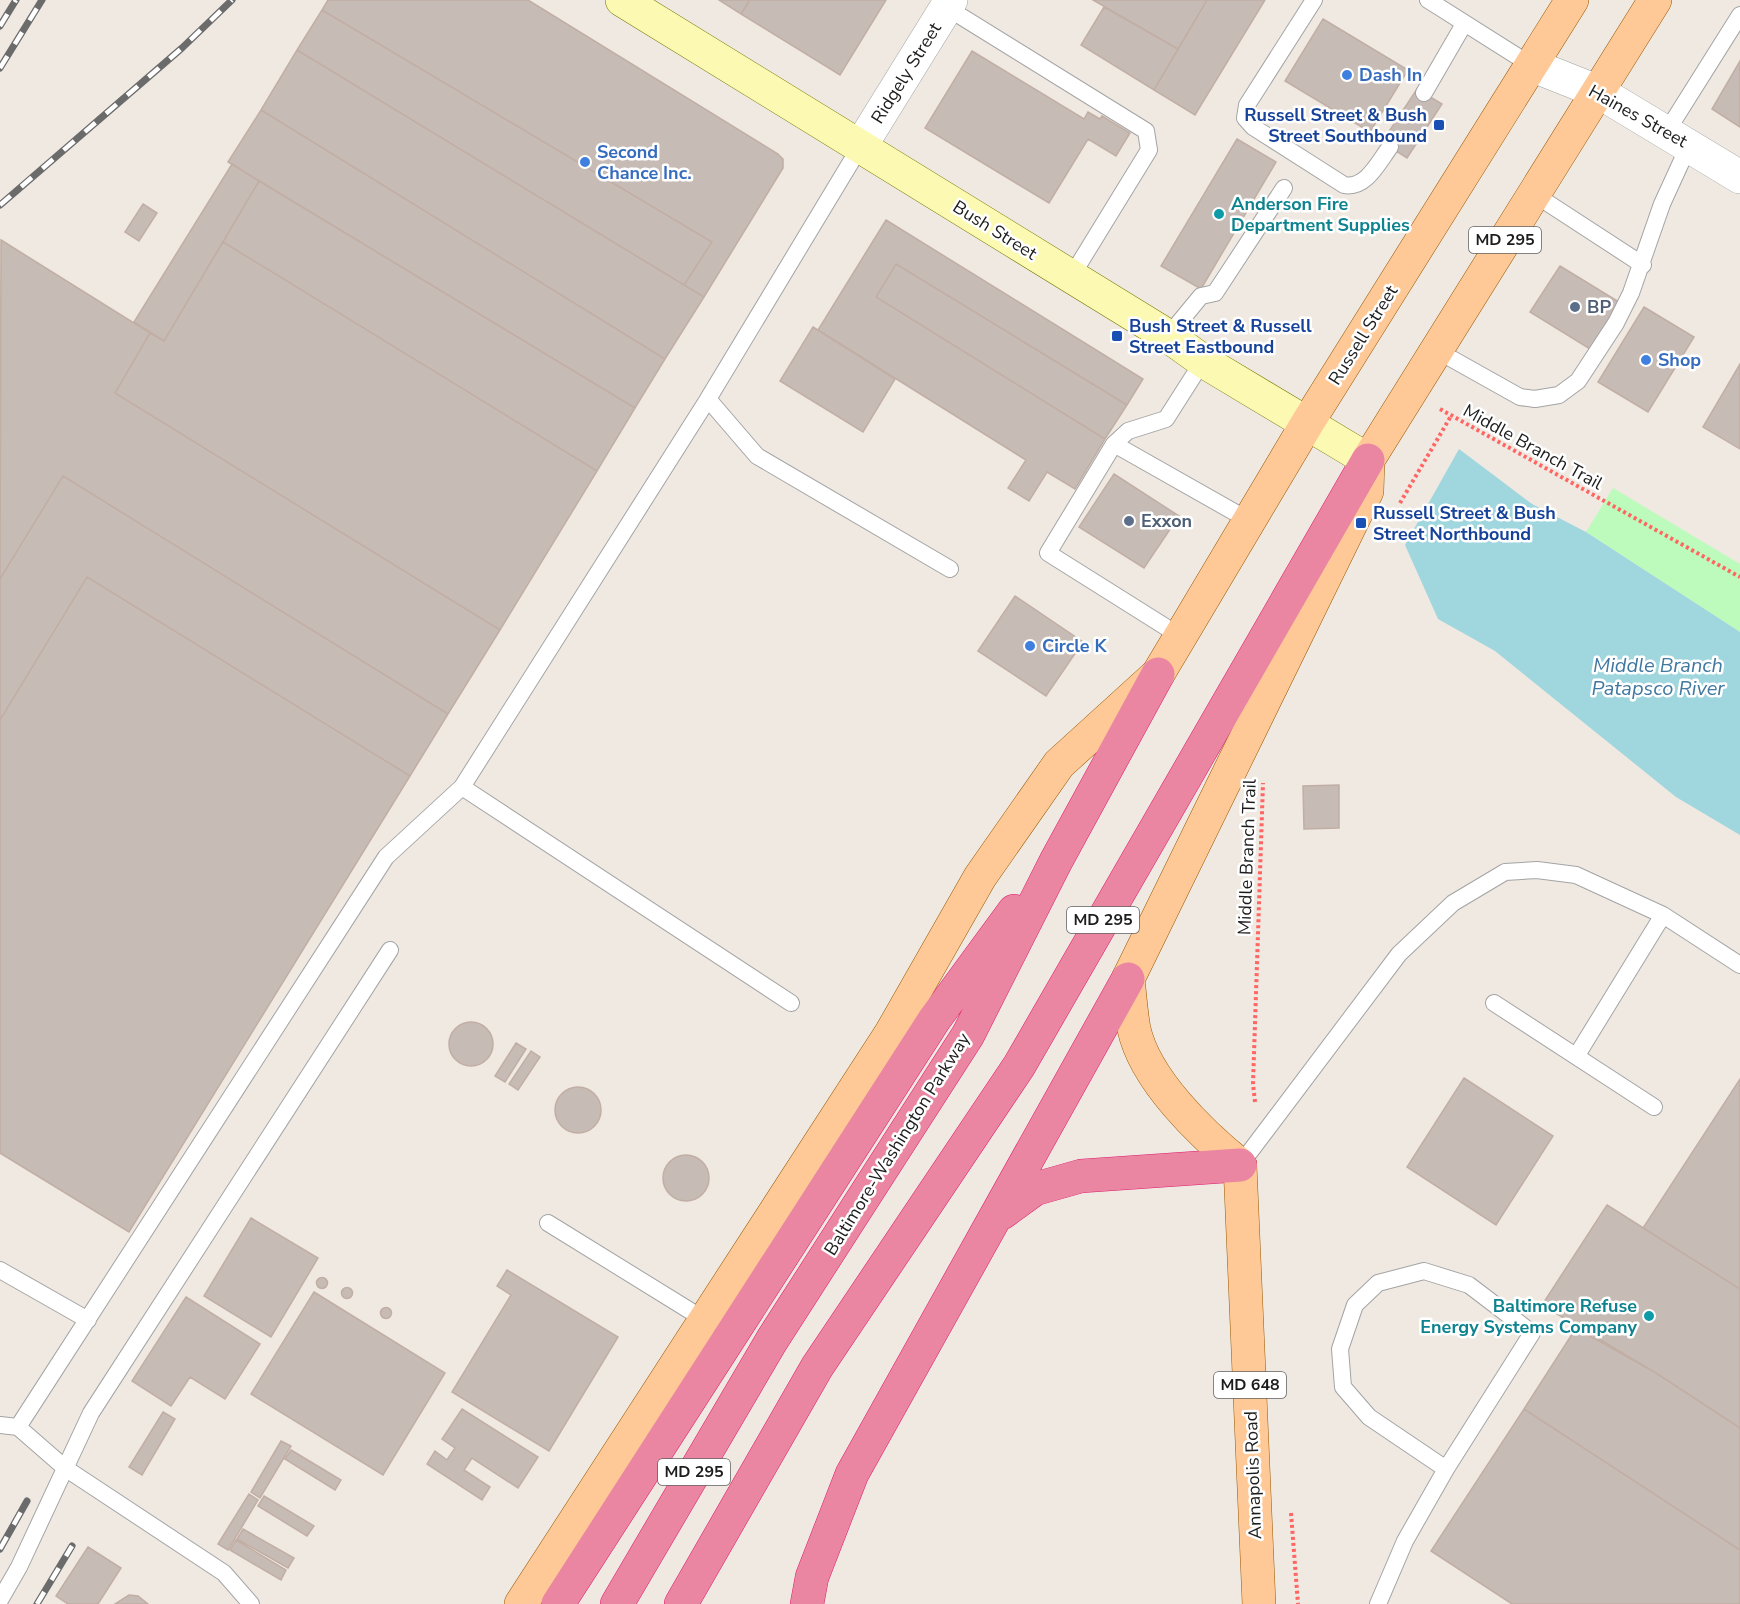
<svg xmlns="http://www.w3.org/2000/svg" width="1740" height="1604" viewBox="0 0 1740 1604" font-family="'Nunito Sans',sans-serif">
	<rect width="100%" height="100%" fill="#efe9e2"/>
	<path fill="#bdfbbc" d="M1613 488 1740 564V632L1586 532Z"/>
	<path fill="#a0d6de" d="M1459 449 1532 504 1586 532 1740 632V835L1676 797 1495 651 1438 619 1405 545Z"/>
	<path fill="#c7bbb5" stroke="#c1aea4" stroke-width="1.5" d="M328 0H528L778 154 783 159V168L704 297 684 285 712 242 322 10Z
		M719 0H750L741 14Z
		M750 0H886L840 75 741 14Z
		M1093 0H1207L1178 49Z
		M1207 0H1265L1195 115 1154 90Z
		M1104 7 1178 49 1154 90 1081 45Z
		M322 10 712 242 684 285 297 50Z
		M1323 19 1408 70 1370 132 1285 81Z
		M297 50 704 297 665 359 261 110Z
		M972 51 1084 119 1088 112 1100 119 1102 116 1130 133 1116 156 1088 139 1049 203 925 128Z
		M1740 61V127L1712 109Z
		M1417 89 1442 104 1407 158 1382 142Z
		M261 110 665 359 635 408 228 162Z
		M1237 139 1276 162 1201 289 1161 266Z
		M232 164 259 181 164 341 134 322Z
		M259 181 635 408 597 471 223 242Z
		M143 204 157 213 139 241 125 232Z
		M886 220 1143 379 1127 405 896 264 876 297 1105 439 1075 489 1047 472 1029 501 1008 488 1026 460 818 330Z
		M1 240 150 333 115 393 500 630 448 714 63 476 0 579Z
		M223 242 597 471 500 630 115 393 150 333 164 341Z
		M896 264 1127 405 1105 439 876 297Z
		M1560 266 1619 302 1590 349 1530 312Z
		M1644 307 1694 337 1648 412 1598 382Z
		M813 327 895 379 863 432 780 381Z
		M1740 364V449L1703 427Z
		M1114 474 1179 516 1144 568 1079 527Z
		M63 476 448 714 410 776 87 577 0 720V579Z
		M87 577 410 776 129 1232 0 1153V720Z
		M1015 596 1083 642 1046 696 978 651Z
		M1339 785V828L1304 829 1303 786Z
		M449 1044a22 22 0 1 1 44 0a22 22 0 1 1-44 0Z
		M516 1043 526 1049 505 1082 495 1076Z
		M531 1051 540 1057 518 1090 509 1084Z
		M1464 1078 1553 1136 1496 1225 1407 1167Z
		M1740 1079V1289L1643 1228Z
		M555 1110a23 23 0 1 1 46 0a23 23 0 1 1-46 0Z
		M663 1178a23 23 0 1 1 46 0a23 23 0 1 1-46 0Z
		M1607 1205 1740 1289V1428L1656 1373 1542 1305Z
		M251 1218 318 1258 271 1337 204 1296Z
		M507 1270 618 1337 549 1451 452 1392 511 1295 497 1286Z
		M316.5 1283a5.5 5.5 0 1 1 11 0a5.5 5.5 0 1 1-11 0Z
		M341.5 1293a5.5 5.5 0 1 1 11 0a5.5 5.5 0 1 1-11 0Z
		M314 1292 445 1373 383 1475 251 1394Z
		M186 1297 260 1344 225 1399 190 1377 171 1406 132 1381Z
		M380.5 1313a5.5 5.5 0 1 1 11 0a5.5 5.5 0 1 1-11 0Z
		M1576 1328 1656 1373 1740 1428V1550L1524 1409Z
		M462 1409 538 1457 518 1488 472 1458 464 1470 490 1487 482 1500 427 1464 435 1451 447 1460 455 1448 442 1439Z
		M1524 1409 1740 1550V1604H1512L1431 1551Z
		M163 1412 175 1419 142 1475 129 1467Z
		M281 1441 291 1446 260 1498 251 1492Z
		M291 1450 341 1480 335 1490 285 1459Z
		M249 1494 258 1500 228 1550 218 1544Z
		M264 1496 314 1526 307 1536 258 1506Z
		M243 1529 294 1558 288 1568 237 1539Z
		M236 1540 286 1570 281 1580 230 1550Z
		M88 1547 121 1568 98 1604H68L56 1596Z
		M129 1595 138 1596 148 1604H115Z"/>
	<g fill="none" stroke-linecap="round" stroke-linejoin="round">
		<g stroke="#a4a4a4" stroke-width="18">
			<path id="lane" d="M1314 0 1247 105 1245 118 1253 127 1344 185C1366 189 1378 163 1390 147
				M1428 0 1531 65
				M946 7 1146 131 1149 150 1071 277
				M1424 93 1464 24
				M1667 131 1740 15
				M1534 194 1643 265
				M1168 336 1201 296 1215 293 1284 188
				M1436 350 1520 397 1535 399 1559 395 1578 381 1616 323 1631 293 1662 204 1689 145
				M708 399 757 456 950 569
				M1114 444 1250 521
				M1180 636 1048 553 1114 444 1128 431 1166 419 1203 361
				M462 787 791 1003
				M1494 1003 1654 1107
				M1577 1055 1663 915
				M1240 1165 1399 954 1453 903 1505 872 1537 870 1576 875 1663 915 1740 965
				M548 1223 705 1320
				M0 1270 88 1320
				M0 1425 18 1427
				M0 1600 19 1567 91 1413 390 950
				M251 1604 224 1573 65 1468 18 1427 386 857 462 787 708 399 860 147
				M1378 1604 1405 1541 1446 1469 1532 1333 1469 1285 1424 1271 1378 1283 1355 1305 1340 1349 1343 1387 1369 1417 1446 1469"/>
		</g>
		<g stroke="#a4a4a4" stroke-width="34">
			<path id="street" d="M1531 65 1599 92 1740 177
				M860 147 951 0"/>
		</g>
		<g stroke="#757800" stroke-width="34">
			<path id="secondary" d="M622 0 1168 336 1203 361 1368 460"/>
		</g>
		<g stroke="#965800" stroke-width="34">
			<path id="primary" d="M521 1604 891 1033 980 877 1059 764 1158 674 1308 422 1572 0
				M1259 1604 1240 1165C1202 1134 1145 1080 1134 1029 1131 1013 1130 995 1128 979L1367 491 1368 460 1655 0"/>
		</g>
		<g stroke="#df1d70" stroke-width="34">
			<path id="highway" d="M1002 1213 1035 1189 1081 1176 1240 1165
				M558 1604 934 1020 1014 911
				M617 1604 772 1340 968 1035 1056 861 1158 674
				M681 1604 817 1367 1019 1066 1368 460
				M807 1604 812 1577 852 1474 1128 979"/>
		</g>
		<path stroke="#ff6663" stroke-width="4" stroke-dasharray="3 3" stroke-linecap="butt" d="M1440 409 1740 577
			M1400 503 1451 416
			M1255 1102 1253 1084 1263 783
			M1291 1513 1298 1604"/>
		<use href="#lane" stroke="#fff" stroke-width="16"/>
		<use href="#street" stroke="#fff" stroke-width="33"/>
		<use href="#secondary" stroke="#fcf9b3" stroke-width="33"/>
		<use href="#primary" stroke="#ffc997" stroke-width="33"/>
		<use href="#highway" stroke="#ea86a1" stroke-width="33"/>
		<g stroke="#6b6b6b" stroke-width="7">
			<path id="rail" d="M0 26 16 0
				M0 68 42 0
				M0 205 182 48 232 0
				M0 1549 27 1501
				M37 1604 72 1546"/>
		</g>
		<use href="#rail" stroke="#fff" stroke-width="4.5" stroke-dasharray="14" stroke-linecap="butt"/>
	</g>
	<g fill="#3f7fe0" stroke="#fff" stroke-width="2">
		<circle cx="1347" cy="75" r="6"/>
		<circle cx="585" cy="162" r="6"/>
		<circle cx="1646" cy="360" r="6"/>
		<circle cx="1030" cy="646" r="6"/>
	</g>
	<g fill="#1a4fb4" stroke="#fff" stroke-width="2">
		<rect x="1433" y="119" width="12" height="12" rx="3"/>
		<rect x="1111" y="330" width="12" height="12" rx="3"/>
		<rect x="1355" y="517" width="12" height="12" rx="3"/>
	</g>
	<g fill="#0f9aa8" stroke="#fff" stroke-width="2">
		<circle cx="1219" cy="214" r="6"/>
		<circle cx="1649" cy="1316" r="6"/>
	</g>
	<g fill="#5c6f8a" stroke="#fff" stroke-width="2">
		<circle cx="1575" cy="307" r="6"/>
		<circle cx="1129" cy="521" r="6"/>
	</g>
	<g text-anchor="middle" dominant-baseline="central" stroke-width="5" stroke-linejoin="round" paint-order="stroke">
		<g fill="#fff" stroke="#616161" stroke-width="1.5">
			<rect x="1469" y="227" width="72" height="26" rx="4.5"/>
			<rect x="1067" y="907" width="72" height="26" rx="4.5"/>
			<rect x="1214" y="1372" width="72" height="26" rx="4.5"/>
			<rect x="658" y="1459" width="72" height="26" rx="4.5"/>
		</g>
		<g font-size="16" font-weight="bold" fill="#1d1d1d">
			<text x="1505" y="240">MD 295</text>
			<text x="1103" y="920">MD 295</text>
			<text x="1250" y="1385">MD 648</text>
			<text x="694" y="1472">MD 295</text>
		</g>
		<g font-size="18" fill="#1d1d1d" stroke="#fff">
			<text transform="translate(906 73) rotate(-58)">Ridgely Street</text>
			<text transform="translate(1638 116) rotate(29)">Haines Street</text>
			<text transform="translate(995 230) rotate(32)">Bush Street</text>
			<text transform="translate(1363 335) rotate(-58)">Russell Street</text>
			<text transform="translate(1533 447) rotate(29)">Middle Branch Trail</text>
			<text transform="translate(1247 857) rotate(-88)">Middle Branch Trail</text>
			<text transform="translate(897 1144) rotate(-58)">Baltimore-Washington Parkway</text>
			<text transform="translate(1253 1475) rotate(-92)">Annapolis Road</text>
		</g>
		<g font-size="18" font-weight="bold" fill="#366cbe" stroke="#fff" text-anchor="start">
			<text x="1359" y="75">Dash In</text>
			<text x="597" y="152">Second<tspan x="597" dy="21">Chance Inc.</tspan></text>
			<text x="1658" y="360">Shop</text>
			<text x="1042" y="646">Circle K</text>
		</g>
		<g font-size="18" font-weight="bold" fill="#164399" stroke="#fff" text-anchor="start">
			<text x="1427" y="115" text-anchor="end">Russell Street &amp; Bush<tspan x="1427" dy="21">Street Southbound</tspan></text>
			<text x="1129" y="326">Bush Street &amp; Russell<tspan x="1129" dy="21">Street Eastbound</tspan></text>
			<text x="1373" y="513">Russell Street &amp; Bush<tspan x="1373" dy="21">Street Northbound</tspan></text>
		</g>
		<g font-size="18" font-weight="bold" fill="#0d838f" stroke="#fff" text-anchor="start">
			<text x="1231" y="204">Anderson Fire<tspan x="1231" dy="21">Department Supplies</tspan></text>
			<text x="1637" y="1306" text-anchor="end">Baltimore Refuse<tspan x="1637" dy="21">Energy Systems Company</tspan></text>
		</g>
		<g font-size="18" font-weight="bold" fill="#4e5e75" stroke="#fff" text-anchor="start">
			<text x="1587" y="307">BP</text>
			<text x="1141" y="521">Exxon</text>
		</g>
		<g font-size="20" font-style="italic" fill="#4178a0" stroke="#fff">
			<text x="1658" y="665">Middle Branch<tspan x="1658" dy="23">Patapsco River</tspan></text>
		</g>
	</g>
</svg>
